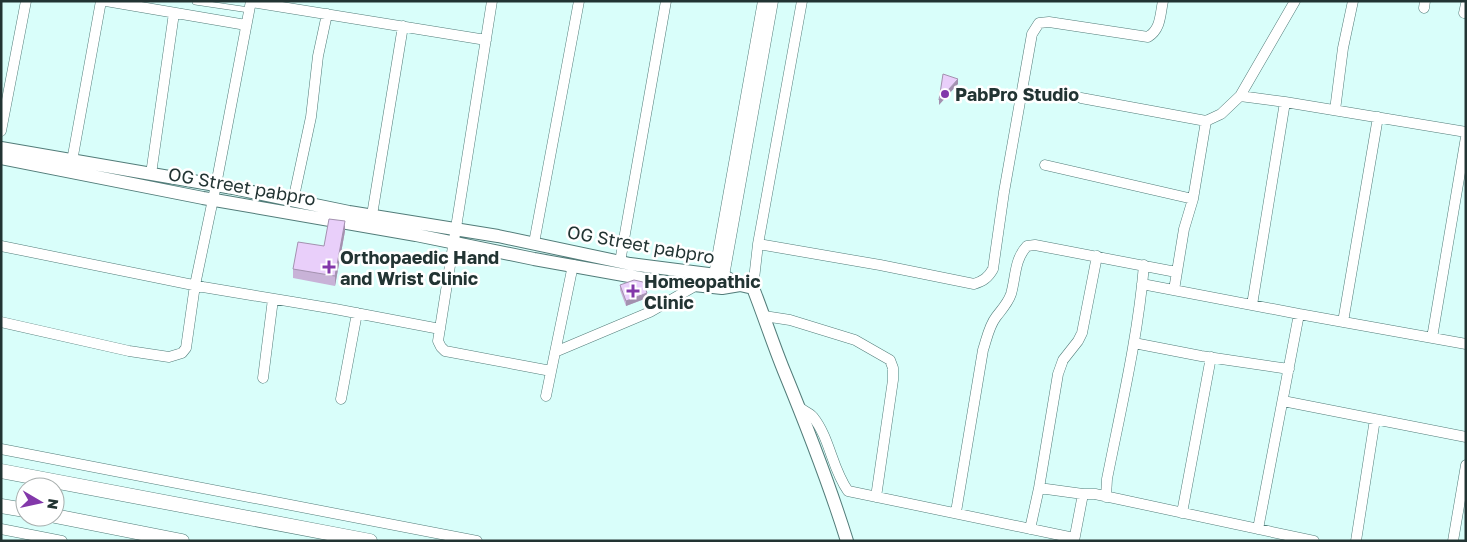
<svg xmlns="http://www.w3.org/2000/svg" width="1467" height="542" viewBox="0 0 1467 542" font-family="'Golos Text',sans-serif">
	<rect width="100%" height="100%" fill="#d9fefa"/>
	<g fill="none" stroke-linecap="round" stroke-linejoin="round">
		<g stroke="#527c79" stroke-width="6">
			<path id="service" d="M195 2 249 10"/>
		</g>
		<g stroke="#527c79" stroke-width="11">
			<path id="minor" d="M106 1 246 25
				M492 1 438 341 441 347 445 351 551 371
				M251 2 486 40
				M1424 8 1425 1
				M1464 13 1466 4
				M1240 96 1295 1
				M1081 98 1206 121 1193 199 1184 229 1174 290
				M1335 110 1343 48 1353 1
				M1206 121 1221 114 1240 96 1285 102
				M1 131 26 1
				M72 161 101 1
				M1045 165 1193 199
				M151 174 174 13
				M293 201 311 117 318 56 327 14
				M372 215 403 26
				M534 243 579 1
				M758 244 880 265 974 284C983 281 988 278 993 269L1004 192 1032 34 1039 23 1049 22 1148 37C1161 29 1160 15 1163 1
				M1 246 203 287 335 309 440 329
				M620 262 666 1
				M714 275 763 1
				M724 276 773 1
				M1142 284 1299 314 1258 529
				M753 288 758 244 802 1
				M1252 305 1285 102 1466 132
				M1299 314 1466 344
				M764 316 790 320 855 340 890 360 893 368V380L876 497
				M1 322 129 351 169 357 182 353 186 348 195 285 216 185 251 1
				M1343 322 1378 117
				M1432 338 1466 137
				M1134 343 1201 356 1289 369
				M555 352 650 312 695 286
				M263 378 273 299
				M546 396 573 265
				M341 399 357 313
				M1283 401 1466 437
				M800 408C804 411 810 413 813 417 830 438 832 469 848 491L1074 538
				M1 449 477 541
				M1039 488 1083 494
				M1106 497 1107 479C1121 408 1138 337 1144 265
				M956 512 983 350C987 338 989 326 996 317 1002 309 1008 303 1011 294 1016 277 1014 260 1027 246L1035 245 1176 272
				M1182 513 1211 357
				M1 529 62 541
				M1030 529 1039 488 1058 374 1063 360 1078 341 1082 333 1097 256
				M1074 541 1083 494H1095L1314 541
				M1356 541 1375 419
				M1453 541 1466 465"/>
		</g>
		<g stroke="#527c79" stroke-width="14">
			<path id="tertiary" d="M1 148 233 188 349 212 498 236 630 264 724 276 740 285 753 288C764 316 773 344 784 371 807 427 829 483 847 541
				M1 158 203 198 416 235 534 259 657 281 722 288 740 285"/>
		</g>
		<g stroke="#527c79" stroke-width="15">
			<path id="secondary" d="M1 471 370 541
				M1 506 25 510
				M55 516 182 541"/>
		</g>
		<use href="#service" stroke="#fff" stroke-width="5"/>
		<use href="#minor" stroke="#fff" stroke-width="10"/>
		<use href="#tertiary" stroke="#fff" stroke-width="12"/>
		<use href="#secondary" stroke="#fff" stroke-width="14"/>
	</g>
	<path fill="#c8b2d7" d="M345 231 335 286 293 278V269Z
		M620 285 647 298 626 306 620 290Z"/>
	<path fill="#a391af" d="M958 79V84L939 105V100Z
		M345 221V231L335 286V276Z
		M647 293V298L626 306V301Z"/>
	<path fill="#e9cffa" stroke="#a391af" d="M943 74 958 79 939 100Z
		M329 219 345 221 335 276 293 269 298 242 324 246Z
		M634 280 643 282 647 293 626 301 620 285Z"/>
	<g fill="#8338aa" stroke="#fff" stroke-width="2">
		<circle cx="945" cy="94" r="5"/>
		<path d="M326.5 259.5h5v5h5v5h-5v5h-5v-5h-5v-5h5z"/>
		<path d="M630.5 283.5h5v5h5v5h-5v5h-5v-5h-5v-5h5z"/>
	</g>
	<g text-anchor="middle" dominant-baseline="central" stroke-width="5" stroke-linejoin="round" paint-order="stroke">
		<g font-size="18" font-weight="bold" fill="#223433" stroke="#fff" text-anchor="start">
			<text x="955" y="94">PabPro Studio</text>
			<text x="340" y="257">Orthopaedic Hand<tspan x="340" dy="21">and Wrist Clinic</tspan></text>
			<text x="644" y="281">Homeopathic<tspan x="644" dy="21">Clinic</tspan></text>
		</g>
		<g font-size="18" fill="#223433" stroke="#fff">
			<text transform="translate(242 186) rotate(10)">OG Street pabpro</text>
			<text transform="translate(641 244) rotate(10)">OG Street pabpro</text>
		</g>
	</g>
	<rect width="1467" height="542" fill="none" stroke="#223433" stroke-width="5"/>
	<g transform="translate(40 502) rotate(99)"><circle r="24" fill="#ffffff" stroke="#a7aead"/>
	<path d="M0-4L9 19L0 12L-9 19Z" fill="#8338aa"/>
	<text y="-8" font-size="14" font-weight="bold" text-anchor="middle" fill="#223433">N</text>
	</g>
</svg>
